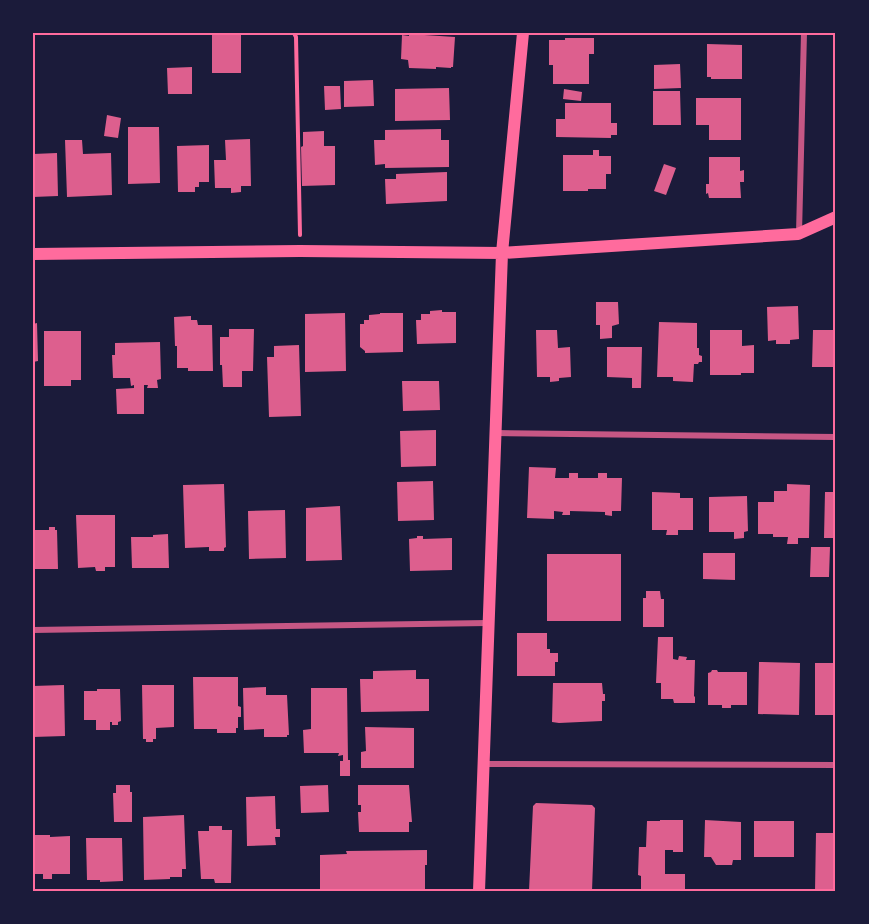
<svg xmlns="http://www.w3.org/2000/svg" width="869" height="924" viewBox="0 0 869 924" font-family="Figtree,sans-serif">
	<rect width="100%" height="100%" fill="#1b1b3a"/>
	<path fill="#dd5f8e" d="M212 33H241V73H212Z
		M409 34 455 37 453 67H451V68L436 67V69L409 68 408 60 401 59 402 35 409 36Z
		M565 38H594V54H589V84H553V65H549V40H565Z
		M707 44 742 45V79H711V77H707Z
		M680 64 681 88 654 89V65Z
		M192 67V94H168L167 68Z
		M373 80 374 106 344 107V81Z
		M324 86H340L341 109 325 110Z
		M449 88 450 120 395 121V89Z
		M564 89 582 92 581 101 563 99Z
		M653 91H680L681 125H653Z
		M696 98H741V140H709V125H696Z
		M565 103H611V123H617V135H611V138L556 137V119H565Z
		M107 115 121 118 118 138 104 136Z
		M128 127H159L160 183 128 184Z
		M441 129V140H449V167L385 168V164L375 165 374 140H385V130Z
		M324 131V146H335V185L302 186 301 147 303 146V132Z
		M250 139 251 186H241V192L231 193V188H215L214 160H226L225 140Z
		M65 140H82L83 154 111 153 112 195 67 197Z
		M209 145V182H199V187H195V192H178L177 146Z
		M593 150H599V156H611V174H606V189H588V191H563V155H593Z
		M57 153 58 196 33 197V154Z
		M709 157H740V171L744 170V182H740L741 198H709L708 193 706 194V184H709Z
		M664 164 676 168 666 195 654 191Z
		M447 172V201L386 204 385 179H396V174Z
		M596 302H618L619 324 612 326V338L600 339V325H596Z
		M798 306 799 339 790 340V344H776V340L768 341 767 307Z
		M442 310V312H456V343L417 344 416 320H421V314H430V311Z
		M345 313 346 371 305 372V314Z
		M380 313H403V352L365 353V351L360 347V324H364V320H369V315L380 314Z
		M191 316V320H197L198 325H212L213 371H188V368H177V346H175L174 317Z
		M659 322 697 323V348H699V355L702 356V362H699L698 364H694L693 382 673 381V377H657Z
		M37 323 38 361 33 362V324Z
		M229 329H254L253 371H242V387H223L222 365H220V337H229Z
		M536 330H557L558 348 570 347 571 377 559 378V381L550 382V377H537Z
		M710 330H742V346L754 345V373H741V375H710Z
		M813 330H836V367H812Z
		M44 331H81V380H71V386H44Z
		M160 342 161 379 157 380 158 388H147L148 385H144V414H117L116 389 134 388V385L131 386 130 378H113L112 355H115V343Z
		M299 345 301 416 269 417 267 357H274V346Z
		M607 347H642L641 388H632V378L607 377Z
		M402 381H439L440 410 403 411Z
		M436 430V466L401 467 400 431Z
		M529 467 556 468 555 478H569V473H578V478H598V473H607V478H622L621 511H612V516L605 515V512L570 511V515H562L563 512 554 511V519L527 518Z
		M433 481 434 520 398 521 397 482Z
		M224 484 226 547 224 548V551H209V547L185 548 183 485Z
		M787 484 810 485 809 538H798V544H787L788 537H773V534H758V502H774V491H787Z
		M652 492 680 493V498H693V530H678V535H666L667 530H652Z
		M825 492H836V538H824Z
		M747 496 748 531 744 532V538L734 539V532H709V497Z
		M340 506 342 560 306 561V508Z
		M285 510 286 558 249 559 248 511Z
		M76 515H115V567H105V571H96L95 567 78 568Z
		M49 527H55V530H57L58 569H33V530H49Z
		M168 534 169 568H132L131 537H153V535Z
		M417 536H423V539L452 538V570L410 571 409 539 417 538Z
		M811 547H830L829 577H810Z
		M703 553H735V580L703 579Z
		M547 554H621V621H547Z
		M646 591H660L661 599H664V627H643V598H646Z
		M517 633H547V649H550V653H558V662H555V676H517Z
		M658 637H673V659L678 660 679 656 687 657 686 660H695L694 696 695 697V703H674L673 699H661V683H656Z
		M759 662 800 663 799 715 758 714Z
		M815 663H836V715H815Z
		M416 670V679H429V711L361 712 360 679H373V671Z
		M712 670H717L718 672H747V705H731V708H722V705H708V673L711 672Z
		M193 677H238V706L241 707V717H238V728H236V733H217V729H194Z
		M553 683H602L603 694H605V701H602V721L559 723 552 722Z
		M64 685 65 736 33 737V686Z
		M142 685H174V727L156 728V739H153V742H146V739H143Z
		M266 687V695H287L289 735H287V737H264V729L244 730 243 688Z
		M311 688H347L348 760H350V776H340V761H343V755L338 756 339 753H304L303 730 311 729Z
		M97 689H120L121 721 118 722V725H112V722H110V730H96V720H84V691H97Z
		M365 727 414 728V768H361V752L366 751Z
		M116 785H130V792H132V822H114L113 793H116Z
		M328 785 329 812 301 813 300 786Z
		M358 785H409L412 822H409V832H359L358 812H361V805H358Z
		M275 796 276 829H280V837H275L276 845 247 846 246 797Z
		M536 803 592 805 595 808 592 891H529L533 806Z
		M184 815 186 869H182V877H170V879L144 880 143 817Z
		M660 820H683V852H673V850H665V874H685V891H641V876L638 875 639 847H646L647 821H660Z
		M705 820 741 822V860H733L732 865H716L711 857H704Z
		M754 821H794V857H754Z
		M209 826H222V830H232L231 883H215L214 879H201L198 831H209Z
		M816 833H836V891H815Z
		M34 835H50V837L70 836V874H52V879H43V874H33Z
		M86 838H122L123 881 100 882V880H87Z
		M427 850V865H425V891H320V855L347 854 346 851Z"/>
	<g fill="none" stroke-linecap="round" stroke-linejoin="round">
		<path stroke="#ff6b9d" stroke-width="4" d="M294 33 296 37 300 235"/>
		<path stroke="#c65784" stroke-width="6" d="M799 233 804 33
			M495 433 836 437
			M33 630 488 623
			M484 764 836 765"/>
		<path stroke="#ff6b9d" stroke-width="12" d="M33 254 300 251 502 253 798 234 836 217
			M479 891 502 253 523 33"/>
	</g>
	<rect width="869" height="924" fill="none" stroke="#1b1b3a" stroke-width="69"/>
	<rect x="34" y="34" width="800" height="856" fill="none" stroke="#ff6b9d" stroke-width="2"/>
</svg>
